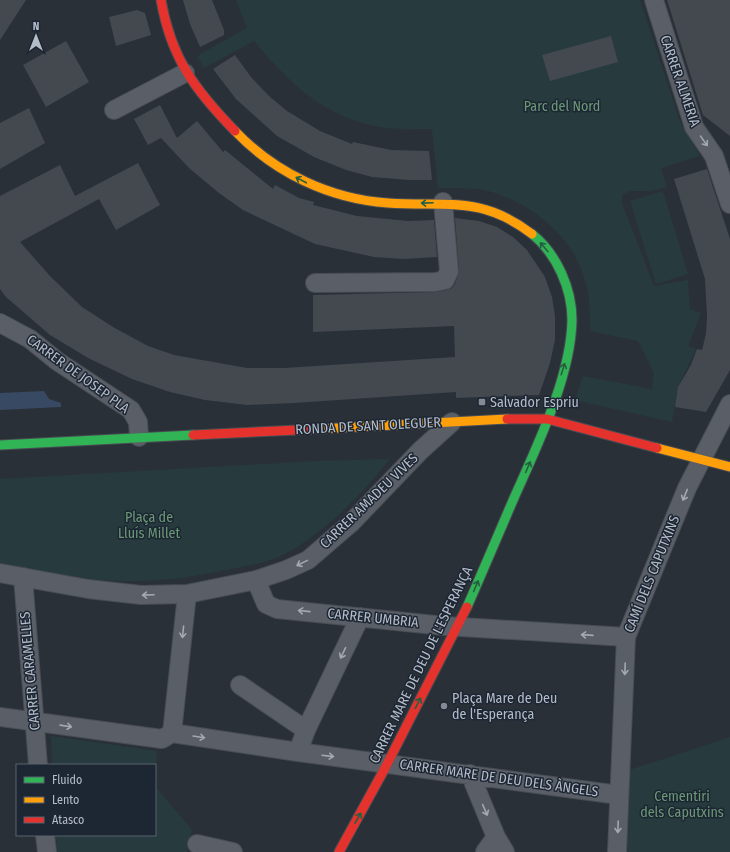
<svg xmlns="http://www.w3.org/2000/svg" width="730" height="852" viewBox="0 0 730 852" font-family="'Fira Sans Condensed',sans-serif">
	<rect width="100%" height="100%" fill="#2a3038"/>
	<path fill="#273a3e" d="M236 0H640L680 121 700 156 661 168 667 187 651 191H630L622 195V203L654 286 688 280 690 309 701 313 688 346 696 349 678 387 672 422 579 401 576 397 583 376 652 389 654 373 638 341 590 331C590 314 590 296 585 280 573 238 536 207 495 193 477 187 457 188 438 188L432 129C415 129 397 130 380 127 324 117 289 83 254 41L204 68 197 56 247 28Z
		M663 191 688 274 656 284 630 201Z
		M390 459C361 495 326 532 285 554 270 562 248 566 230 569 199 576 167 581 134 581 90 582 43 573 0 563V479L315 461Z
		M51 736 157 751 156 787 192 830 187 852H57L56 835H155V765H52Z
		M730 737V852H618L620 773Z"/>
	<path fill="#384963" d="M44 391 49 399 61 403V407L0 410V393Z"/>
	<path fill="#444950" d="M0 0H26L0 40Z
		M183 0H212L224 30V35L200 47 190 24Z
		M667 0H730V136L703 115Z
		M137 10 145 13 151 35 116 46 109 17Z
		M611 36 618 62 550 81 542 55Z
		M66 41 89 82 46 107 23 65Z
		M235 55 251 77 269 96 287 111 320 131 352 144 353 142 391 150 429 151 432 180H409L372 177 346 170 314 157 277 136 236 99 213 69Z
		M160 105 177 138 197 121 223 152 225 150 273 189 275 185 299 198 314 202 313 205 357 216 408 221 434 220 437 257 404 259 374 257 315 244 243 210 219 193 189 168 161 138 148 145 134 119Z
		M29 108 45 143 0 169V123Z
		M138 163 160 205 116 230 99 199 20 242 50 276 82 307 113 327 148 346 174 355 247 368H284L455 357 454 326 313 332V295L435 292 447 290 452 288 455 284 459 270 455 218 479 221 497 227 513 237 527 250 545 277 552 297 555 316V340L550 363 539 395 456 398V392L294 403 247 405 205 400 170 392 132 379 88 358 50 335 6 297 0 289V196L60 165 75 196Z
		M707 169 730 239V370L706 412 675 407 678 387 691 365 697 349 702 350 706 334 707 316 705 279 674 179Z"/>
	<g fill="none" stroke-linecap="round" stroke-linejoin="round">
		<g stroke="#484c53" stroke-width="20">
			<path id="street" d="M654 0 694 127 714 156 730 204
				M114 110 185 73
				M315 283 435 282 445 280 449 271 443 202
				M0 323 30 339 57 361 131 410 138 422 139 437
				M0 573 88 589 141 595 187 594 256 580 286 570 308 560 351 523 420 451 452 422
				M23 577 38 765
				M256 580 266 604 277 609 445 626 626 637
				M240 685 306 730
				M0 717 162 739 172 733 298 752 619 795
				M172 733 187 594
				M298 752 306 730 360 617
				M470 774 496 837 505 852
				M45 835 47 852
				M197 844 233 852
				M485 852 496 837
				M617 852 626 637 687 488 730 404"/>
		</g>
		<g stroke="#484c53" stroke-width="11">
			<path id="fast" d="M0 445 193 435
				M467 607C483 571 498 535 514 498 537 446 571 377 572 320 572 289 557 254 532 234"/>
		</g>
		<g stroke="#484c53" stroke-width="11">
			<path id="slow" d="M235 131C275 173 330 199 388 203 447 207 481 195 532 234
				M319 429 507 419
				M657 448 730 467"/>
		</g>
		<g stroke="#484c53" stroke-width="11">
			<path id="jam" d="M161 0C171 58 195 90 235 131
				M507 419H547L657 448
				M193 435 319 429
				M339 852 384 770 467 607"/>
		</g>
		<use href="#street" stroke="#5a5e66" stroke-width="18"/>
		<use href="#fast" stroke="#30b455" stroke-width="9"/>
		<use href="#slow" stroke="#ff9f0a" stroke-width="9"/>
		<use href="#jam" stroke="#e5322d" stroke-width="9"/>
	</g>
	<defs><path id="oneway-shaft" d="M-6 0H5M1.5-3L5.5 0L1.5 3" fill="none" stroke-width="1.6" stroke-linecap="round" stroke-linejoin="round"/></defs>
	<g stroke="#a2a9b5">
		<use href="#oneway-shaft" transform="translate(704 141) rotate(55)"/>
		<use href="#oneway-shaft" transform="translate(685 495) rotate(112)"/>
		<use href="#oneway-shaft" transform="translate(302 563) rotate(154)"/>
		<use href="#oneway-shaft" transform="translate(148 595) rotate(178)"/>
		<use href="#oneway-shaft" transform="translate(304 611) rotate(-174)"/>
		<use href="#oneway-shaft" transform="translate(183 632) rotate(96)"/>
		<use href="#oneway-shaft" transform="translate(587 635) rotate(-176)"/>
		<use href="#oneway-shaft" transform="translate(343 653) rotate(116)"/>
		<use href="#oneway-shaft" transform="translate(625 669) rotate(92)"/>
		<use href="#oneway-shaft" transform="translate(66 726) rotate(8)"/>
		<use href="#oneway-shaft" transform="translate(199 737) rotate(9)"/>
		<use href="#oneway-shaft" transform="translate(328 756) rotate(7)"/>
		<use href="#oneway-shaft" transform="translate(485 810) rotate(67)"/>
		<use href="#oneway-shaft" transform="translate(618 827) rotate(92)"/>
	</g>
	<g stroke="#255f41">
		<use href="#oneway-shaft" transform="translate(301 180) rotate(-152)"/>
		<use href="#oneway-shaft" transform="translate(427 203) rotate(178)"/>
		<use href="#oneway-shaft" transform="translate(544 247) rotate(-130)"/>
		<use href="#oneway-shaft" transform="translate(563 369) rotate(-72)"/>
		<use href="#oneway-shaft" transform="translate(528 467) rotate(-67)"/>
		<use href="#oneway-shaft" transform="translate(476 586) rotate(-67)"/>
		<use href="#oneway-shaft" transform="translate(418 703) rotate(-63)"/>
		<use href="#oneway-shaft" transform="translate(358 818) rotate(-60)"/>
	</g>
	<g fill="#848b96" stroke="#1d2633" stroke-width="1.5">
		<rect x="478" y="398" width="8" height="8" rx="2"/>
		<circle cx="444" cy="706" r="4"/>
	</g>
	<g text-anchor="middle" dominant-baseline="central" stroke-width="3" stroke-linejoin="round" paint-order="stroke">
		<g font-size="14" fill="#b4bcc9" stroke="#1d2633">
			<text transform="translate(680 81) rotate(71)">CARRER ALMERIA</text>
			<text transform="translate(78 374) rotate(36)">CARRER DE JOSEP PLA</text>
			<text transform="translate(368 426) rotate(-3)">RONDA DE SANT OLEGUER</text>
			<text transform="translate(369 501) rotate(-44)">CARRER AMADEU VIVES</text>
			<text transform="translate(652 574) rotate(-68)">CAMÍ DELS CAPUTXINS</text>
			<text transform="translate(373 618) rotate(6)">CARRER UMBRIA</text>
			<text transform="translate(421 665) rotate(-64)">CARRER MARE DE DEU DE L'ESPERANÇA</text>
			<text transform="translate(30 671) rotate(-95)">CARRER CARAMELLES</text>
			<text transform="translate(499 778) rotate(8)">CARRER MARE DE DEU DELS ÀNGELS</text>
		</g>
		<g font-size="14" fill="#6b9a76" stroke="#1d2633">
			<text x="562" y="106">Parc del Nord</text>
			<text x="149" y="517">Plaça de<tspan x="149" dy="16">Lluís Millet</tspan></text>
			<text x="682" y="796">Cementiri<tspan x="682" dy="16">dels Caputxins</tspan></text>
		</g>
		<g font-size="14" fill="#b4bcc9" stroke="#1d2633" text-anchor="start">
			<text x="490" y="402">Salvador Espriu</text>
			<text x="452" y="698">Plaça Mare de Deu<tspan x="452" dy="16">de l'Esperança</tspan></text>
		</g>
	</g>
	<rect x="16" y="764" width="140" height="72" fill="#1d2633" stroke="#59626f"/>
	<rect x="24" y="777" width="20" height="6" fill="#30b455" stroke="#59626f"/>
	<text x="52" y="784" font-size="12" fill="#b4bcc9">Fluido</text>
	<rect x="24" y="797" width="20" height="6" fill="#ff9f0a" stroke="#59626f"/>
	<text x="52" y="804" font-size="12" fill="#b4bcc9">Lento</text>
	<rect x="24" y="817" width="20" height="6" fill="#e5322d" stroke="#59626f"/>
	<text x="52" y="824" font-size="12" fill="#b4bcc9">Atasco</text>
	<g transform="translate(36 36)" stroke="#1d2633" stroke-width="3" paint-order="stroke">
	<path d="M0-3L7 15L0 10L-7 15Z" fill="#b4bcc9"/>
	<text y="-6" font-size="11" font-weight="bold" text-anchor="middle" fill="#b4bcc9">N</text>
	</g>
</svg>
